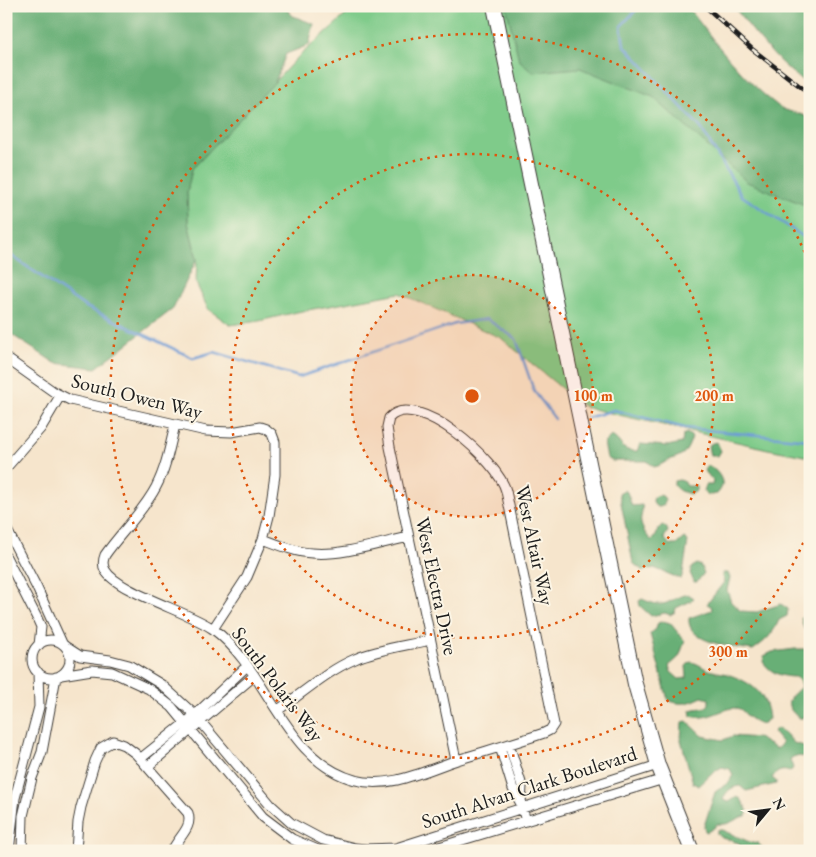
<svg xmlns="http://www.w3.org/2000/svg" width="816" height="857" viewBox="0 0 816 857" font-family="'EB Garamond',serif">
	<rect width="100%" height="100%" fill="#fcf5e5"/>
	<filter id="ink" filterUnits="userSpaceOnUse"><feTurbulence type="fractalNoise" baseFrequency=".02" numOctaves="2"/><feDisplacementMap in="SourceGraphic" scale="10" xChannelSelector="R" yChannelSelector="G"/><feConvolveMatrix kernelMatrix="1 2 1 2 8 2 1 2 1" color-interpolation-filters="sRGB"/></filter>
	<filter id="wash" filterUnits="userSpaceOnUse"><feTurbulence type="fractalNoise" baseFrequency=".0096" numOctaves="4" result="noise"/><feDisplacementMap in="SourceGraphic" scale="20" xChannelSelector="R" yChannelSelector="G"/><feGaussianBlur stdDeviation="1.12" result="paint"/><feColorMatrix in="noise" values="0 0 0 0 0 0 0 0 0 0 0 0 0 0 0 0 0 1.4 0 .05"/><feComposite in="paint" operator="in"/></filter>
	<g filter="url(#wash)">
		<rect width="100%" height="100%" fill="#f6e5cc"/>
		<path fill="#7fcb8a" stroke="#4e7453" d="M356 6H513L810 181V457L768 449 584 407 501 338 399 293 297 312 259 321 230 325 208 309 196 283 197 259 188 223 187 192 192 169 298 57Z"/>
		<path fill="#67af76" stroke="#426649" d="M6 6H284L293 16 314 24 309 45 286 54 275 82 192 169 187 192 188 223 197 259 173 309 96 368 55 363 6 331Z
			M506 6H687C715 42 741 78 778 106 787 113 801 112 810 119V207L747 182 653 97 580 68 533 72 519 60Z
			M733 6H810V86C778 65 756 35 733 6Z
			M687 433 692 437C687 451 686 454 672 459 665 461 661 466 654 467L647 461H612L607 458 604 443 611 436C623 441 619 452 637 451L640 444 667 446 682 443 683 435Z
			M717 442 721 451 718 456H710L708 446 712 443Z
			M708 465C715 469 724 478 722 486 721 489 719 492 717 494L707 495 704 491 706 485H712L713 481 704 470Z
			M679 480 684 481 687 486H696L697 488 695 492 690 494 680 491 674 486V481Z
			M624 490 627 492 632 506 642 505C643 510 642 512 641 517 639 525 646 535 651 540L656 536 658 529 662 525 666 527 668 531 664 538 670 545H676L684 538 688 541 683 573 681 579 654 568 643 571 633 563 619 493Z
			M653 501a6 6 0 1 1 12 0a6 6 0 1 1-12 0Z
			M697 564 701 566 704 573 697 582H694L690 573 692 567Z
			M723 573H728L730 578 727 590 731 602 741 611 757 612 781 604 788 609 787 616 779 620C773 634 766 641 753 650 736 647 686 644 689 618L712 610 711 606 707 604 724 582 722 577Z
			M688 594 694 598 691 601 676 608 675 612 670 615 665 613 651 616 640 606 639 601 642 599C669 611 666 599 688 594Z
			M810 611V635L804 629 801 618Z
			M663 621 670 623 685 641 679 657 669 666 671 672 679 679 687 678 686 666 690 662C698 663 700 666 707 669 713 672 720 672 727 674 751 682 767 693 769 719L762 724C759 723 754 721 751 719 747 717 744 711 740 709 726 704 710 722 691 716L690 710 706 707 709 704V699L702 697C690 703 681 706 668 700L650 634 656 629 658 623Z
			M795 649H810V697L803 718H799C782 704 788 699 801 687L799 680 795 677C781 677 771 673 763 662L764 656 772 652Z
			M687 721 703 736 723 740 733 736 758 738 777 749 782 743 773 732 777 728 785 733 794 743 807 747 810 751 807 757 795 756 790 759 793 768 790 772C782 769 777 771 772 778L776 781V784L746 791 740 786C731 787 726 791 723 800L729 802 737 797 741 799 748 811 746 816C733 818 732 826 717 824L714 828 707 832 705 831 704 826 715 792 729 782 733 775 730 769 722 767 713 772 698 786 693 783 681 740 682 722Z
			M717 830H722L752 843H758L765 851H733L741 848 739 843 722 838 717 834Z"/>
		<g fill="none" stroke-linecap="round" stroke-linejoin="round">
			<path stroke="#6d9bd5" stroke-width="2.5" d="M640 6 621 26 624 45 701 128 742 196 810 241
				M6 252 84 306 193 358 214 352 299 377 455 324 487 319 516 339 534 391 555 419
				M587 418 614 410 685 428 810 440"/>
		</g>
	</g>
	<g filter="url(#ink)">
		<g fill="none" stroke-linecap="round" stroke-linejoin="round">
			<g stroke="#3d3a36" stroke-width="11">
				<path id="street" d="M6 358 54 392 70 400 206 431 231 432 260 427 266 429 272 434 275 442V475L269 516 263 539 247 577 213 629
					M175 425C170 446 166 468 156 487 143 512 121 532 105 555 103 560 102 564 105 570 117 592 190 612 213 629 268 669 284 761 355 780 391 789 424 771 457 760 486 751 515 743 544 733L550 730 554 724 506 491C499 462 416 388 389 418L387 427 390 447 456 760
					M6 468 41 428 60 396
					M6 528 37 588 62 643
					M263 539C279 545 295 552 312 553 341 556 380 543 409 537
					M6 557 37 618 41 627 39 645
					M32 659a19 19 0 1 1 38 0a19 19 0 1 1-38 0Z
					M66 647 80 656 110 660 129 665 162 685 195 715 270 804 291 823 323 840 355 848 366 849 396 848 658 765
					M61 675 92 670 112 672 149 689 172 707 263 817 292 839 320 851
					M278 710C303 693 327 671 355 659 378 649 405 646 430 640
					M509 744 522 786 521 804
					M500 747 513 789 521 804 526 821
					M140 759 195 715 247 666
					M147 767 254 676
					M9 851 15 798 39 707 38 672
					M22 851 23 816 32 778 42 752 56 677
					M76 851 78 822 81 807 95 761 101 748 113 741 124 745 136 754 188 813C193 828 178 837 172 851
					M426 851 664 779"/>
			</g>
			<g stroke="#3d3a36" stroke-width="16">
				<path id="primary" d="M494 6 635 684 658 765 692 851"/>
			</g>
			<use href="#street" stroke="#fff" stroke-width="9"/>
			<use href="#primary" stroke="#fff" stroke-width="14"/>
			<g stroke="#1c1c1c" stroke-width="4.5">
				<path id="rail" d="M705 6 752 49 810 94"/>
			</g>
			<use href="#rail" stroke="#fcf5e5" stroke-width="2.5" stroke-dasharray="8" stroke-linecap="butt"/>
		</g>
	</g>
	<circle cx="472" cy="396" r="121" fill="#de560d" fill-opacity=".12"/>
	<g fill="none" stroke="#de560d" stroke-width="2.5" stroke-dasharray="2.5 5">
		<circle cx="472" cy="396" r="121"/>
		<circle cx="472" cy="396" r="242"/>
		<path d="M809 529A362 362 0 1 1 809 263"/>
	</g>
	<g text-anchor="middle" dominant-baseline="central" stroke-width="4" stroke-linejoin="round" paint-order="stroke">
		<g font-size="20" fill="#1c1c1c" stroke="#fcf5e5">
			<text transform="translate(137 396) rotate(14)">South Owen Way</text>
			<text transform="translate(535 545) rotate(78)">West Altair Way</text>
			<text transform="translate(437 586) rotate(78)">West Electra Drive</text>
			<text transform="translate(278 684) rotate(53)">South Polaris Way</text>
			<text transform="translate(529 787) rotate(-18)">South Alvan Clark Boulevard</text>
		</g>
	</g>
	<circle cx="472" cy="396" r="8" fill="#de560d" stroke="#fcf5e5" stroke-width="2.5"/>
	<g font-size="15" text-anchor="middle" font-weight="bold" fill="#de560d" stroke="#fcf5e5" stroke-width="4" stroke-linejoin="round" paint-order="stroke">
		<text x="593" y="401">100 m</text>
		<text x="714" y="401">200 m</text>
		<text x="728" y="657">300 m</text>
	</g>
	<rect width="816" height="857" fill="none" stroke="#fcf5e5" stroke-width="25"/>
	<g transform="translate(768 810) rotate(61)" stroke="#fcf5e5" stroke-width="4" paint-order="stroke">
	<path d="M0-4L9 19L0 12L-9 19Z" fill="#1c1c1c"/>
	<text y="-8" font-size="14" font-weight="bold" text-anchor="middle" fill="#1c1c1c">N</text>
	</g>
</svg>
